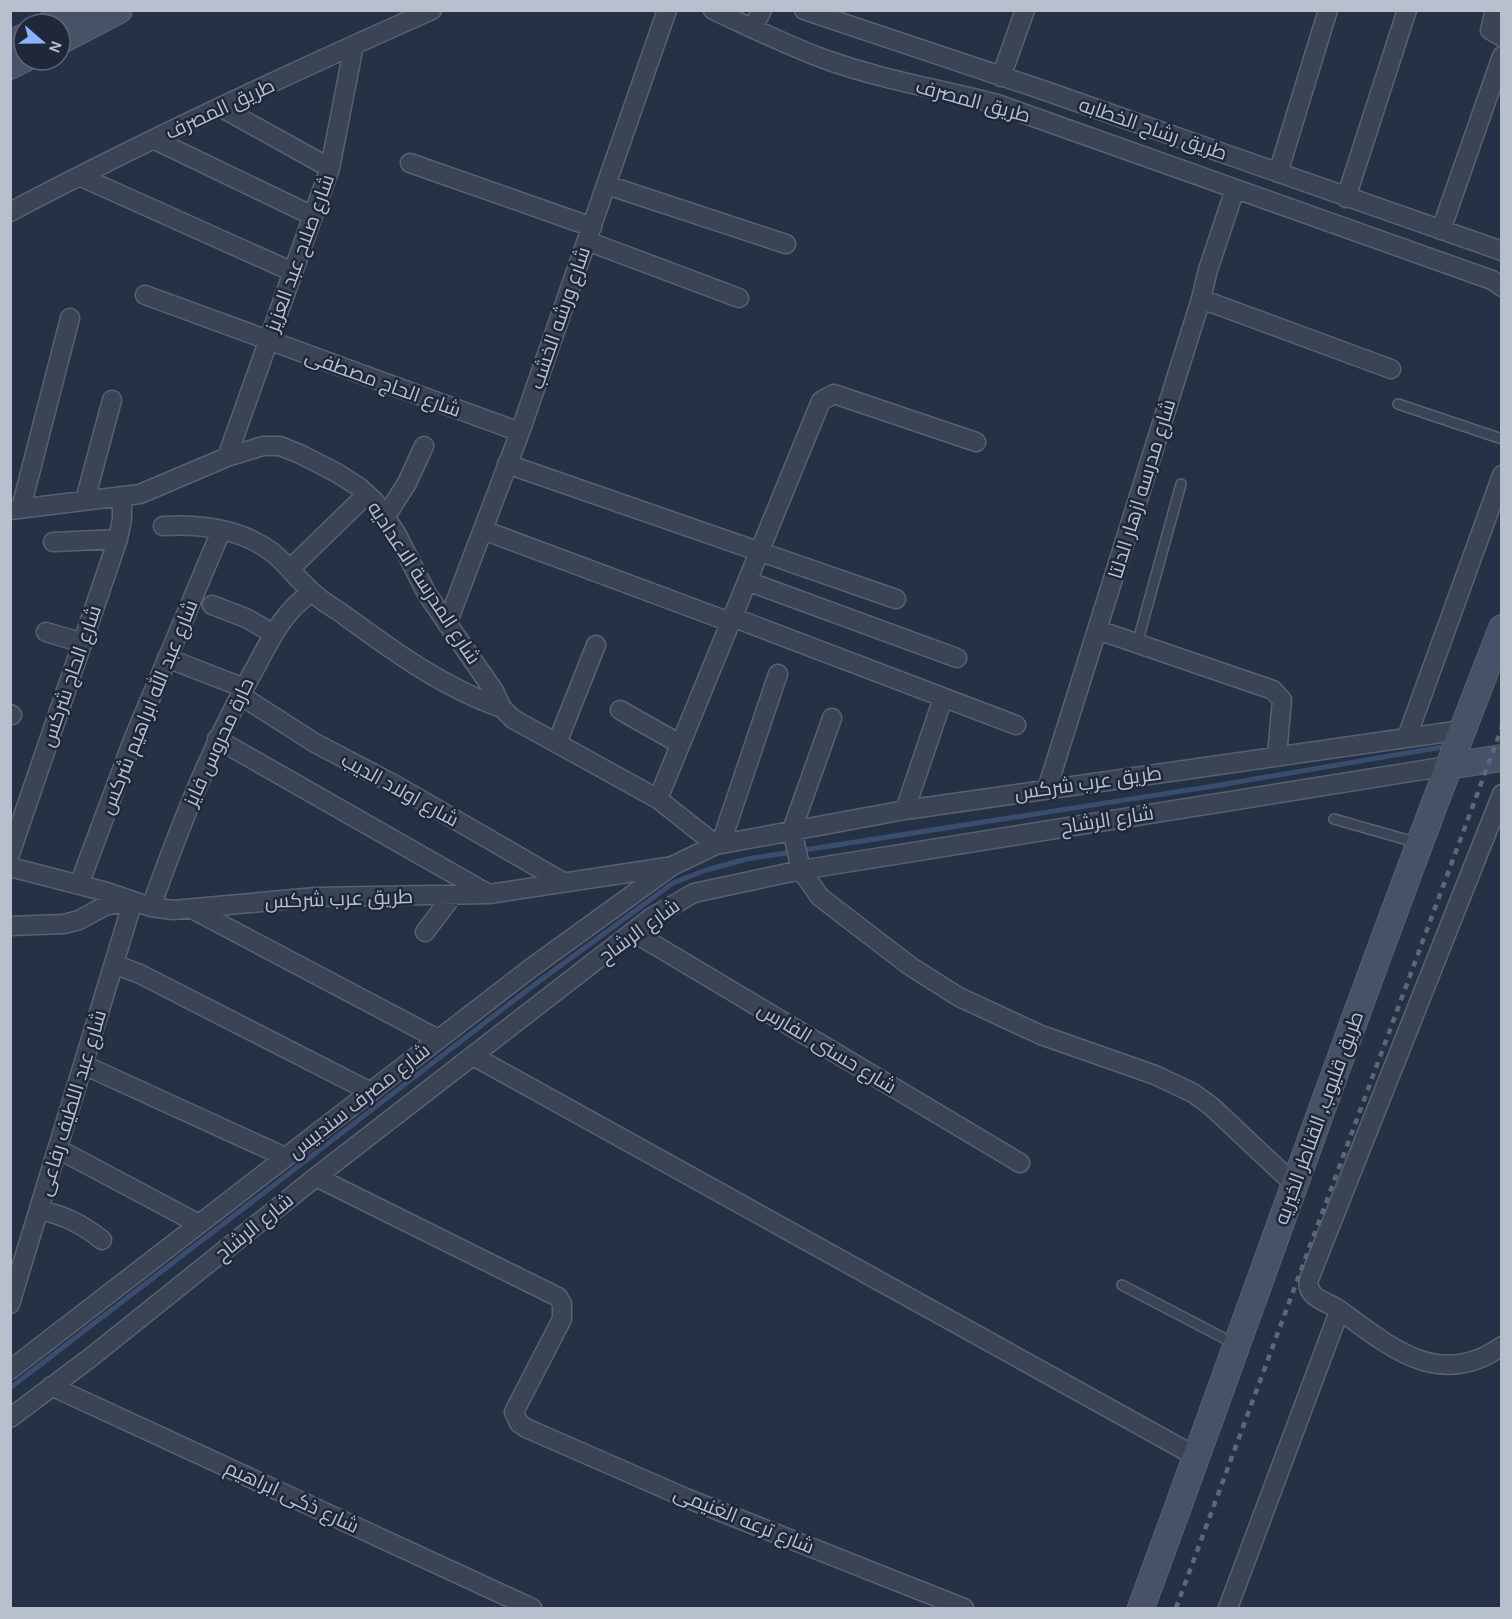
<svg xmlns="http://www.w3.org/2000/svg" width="1512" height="1619" viewBox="0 0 1512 1619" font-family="Karla,Cairo,sans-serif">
	<rect width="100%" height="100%" fill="#253145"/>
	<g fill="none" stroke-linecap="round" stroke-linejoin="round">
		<path stroke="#3a4d6e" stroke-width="5" d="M10 1388 530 988 673 883 706 870 747 859 1214 786 1448 746"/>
		<g stroke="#596171" stroke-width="12">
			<path id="lane" d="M1398 404 1502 439
				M1137 644 1181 484
				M1334 819 1418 843
				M1122 1285 1235 1344"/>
		</g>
		<g stroke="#596171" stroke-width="21">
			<path id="street" d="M713 10C750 27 788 46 827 60 883 80 940 89 997 104L1492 280 1502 287
				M804 10 1040 89 1502 251
				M1495 10 1490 30 1502 37
				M753 28 762 10
				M1001 77 1025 10
				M222 108 330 168
				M155 140 313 216
				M410 163 592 227
				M1278 173 1328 10
				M79 176 293 272
				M607 185 786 244
				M1346 198 1407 10
				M10 212C148 139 290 73 432 10
				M1441 230 1502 56
				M587 241 739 298
				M145 295 520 432
				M1201 299 1391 369
				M227 457 330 168 354 45
				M507 464 896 599
				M85 500 112 400
				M21 508 70 318
				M10 510 140 494 227 457 263 446H280L300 454 337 473 359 487 375 502 396 533 427 594 494 691 502 708 513 719 658 799 716 845
				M386 516 407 483 424 446
				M163 526C200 524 241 529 272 552 289 566 301 584 318 597 326 604 336 609 344 615 393 651 444 688 502 708
				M483 530 730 622
				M53 542 118 539
				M290 569 367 494
				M747 581 957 658
				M212 605 246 618 274 634
				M732 617 1016 725
				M447 624 520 432 667 10
				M1098 630 1273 690 1282 700 1277 755
				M46 632 83 643
				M167 658 244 688
				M240 695 315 743 397 786 563 882
				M620 710 680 744
				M10 714 12 715
				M832 718 792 830 801 870 820 897 910 966 959 997 1041 1035 1155 1075 1193 1093 1211 1106 1294 1184
				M1407 737 1502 475
				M217 739 487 893
				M557 743 596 645
				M1047 789 1201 299 1208 270 1235 189
				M658 799 821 401 834 394 976 442
				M905 810 943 698
				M721 843 778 674
				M10 854 118 539 122 519V497
				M10 867 107 892 133 901 10 1304
				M79 885 133 740 221 531
				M151 907C180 826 211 747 253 672 270 641 282 612 312 592
				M192 909 438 1039
				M10 926 64 924 79 920 105 906 133 901 151 907 173 910 316 897 489 894 667 867
				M425 932 453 895
				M633 932 1020 1163
				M114 964 140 974 371 1092
				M475 1057 1197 1457
				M84 1065 285 1157
				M58 1149 199 1224
				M316 1177 558 1297 562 1304V1319L514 1412 519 1423 526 1428 686 1498 964 1608
				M39 1210C64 1215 82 1224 102 1240
				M1338 1309C1389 1346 1439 1391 1502 1346
				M10 1370 531 968 672 866 716 845 905 810 1462 730
				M51 1386 532 1608
				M10 1418 90 1358 316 1177 652 917 694 893 801 870 1448 766
				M1228 1608 1337 1317 1338 1309C1325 1301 1305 1297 1309 1279L1502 794"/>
		</g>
		<g stroke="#596171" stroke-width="28">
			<path id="secondary" d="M49 24 75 10
				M60 41 119 10
				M10 44 24 37
				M10 66 24 59
				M1448 766 1502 758
				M1141 1608C1261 1282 1375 953 1502 628"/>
		</g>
		<use href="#lane" stroke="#3a4454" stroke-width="9"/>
		<use href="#street" stroke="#3a4454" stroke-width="18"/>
		<use href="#secondary" stroke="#485267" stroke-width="26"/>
		<path stroke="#5c677b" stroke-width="4.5" stroke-dasharray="6 6" stroke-linecap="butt" d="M1176 1608 1502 727"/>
	</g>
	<g text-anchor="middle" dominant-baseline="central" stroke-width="5" stroke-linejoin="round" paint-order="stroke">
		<g font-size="20" fill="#b8bfcd" stroke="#1f283a">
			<text transform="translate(973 101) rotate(15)">طريق المصرف</text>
			<text transform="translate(220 109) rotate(-25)">طريق المصرف</text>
			<text transform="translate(1153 129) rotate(19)">طريق رشاح الخطابه</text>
			<text transform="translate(300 253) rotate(-70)">شارع صلاح عبد العزيز</text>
			<text transform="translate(560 318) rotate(-71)">شارع ورشه الخشب</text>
			<text transform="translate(383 383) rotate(20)">شارع الحاج مصطفى</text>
			<text transform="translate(1142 489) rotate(-73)">شارع مدرسه ازهار الدلتا</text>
			<text transform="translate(424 583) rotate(57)">شارع المدرسة الاعداديه</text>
			<text transform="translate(71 676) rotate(-71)">شارع الحاج شركس</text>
			<text transform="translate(149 707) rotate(-68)">شارع عبد الله ابراهيم شركس</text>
			<text transform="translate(219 742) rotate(-65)">حارة محروس فايز</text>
			<text transform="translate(1088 783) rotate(-8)">طريق عرب شركس</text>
			<text transform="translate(400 790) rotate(29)">شارع اولاد الديب</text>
			<text transform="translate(1107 820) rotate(-9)">شارع الرشاح</text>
			<text transform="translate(339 899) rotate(-2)">طريق عرب شركس</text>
			<text transform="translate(639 931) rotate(-36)">شارع الرشاح</text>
			<text transform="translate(827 1048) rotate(31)">شارع حسنى الفارس</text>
			<text transform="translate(359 1101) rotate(-38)">شارع مصرف سندبيس</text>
			<text transform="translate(72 1103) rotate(-73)">شارع عبد اللطيف رفاعى</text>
			<text transform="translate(1319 1118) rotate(-70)">طريق قليوب, القناطر الخيريه</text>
			<text transform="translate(254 1227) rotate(-39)">شارع الرشاح</text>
			<text transform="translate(292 1497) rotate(25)">شارع ذكى ابراهيم</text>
			<text transform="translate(744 1520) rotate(22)">شارع ترعه الغنيمى</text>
		</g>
	</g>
	<rect width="1512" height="1619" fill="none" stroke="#b8bfcd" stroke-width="24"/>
	<g transform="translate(42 42) rotate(110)"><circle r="28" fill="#1f283a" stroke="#5c6475" stroke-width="1.5"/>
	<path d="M0-4.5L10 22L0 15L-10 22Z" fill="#8cb3fe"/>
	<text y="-9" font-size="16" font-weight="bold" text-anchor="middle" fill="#b8bfcd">N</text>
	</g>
</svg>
